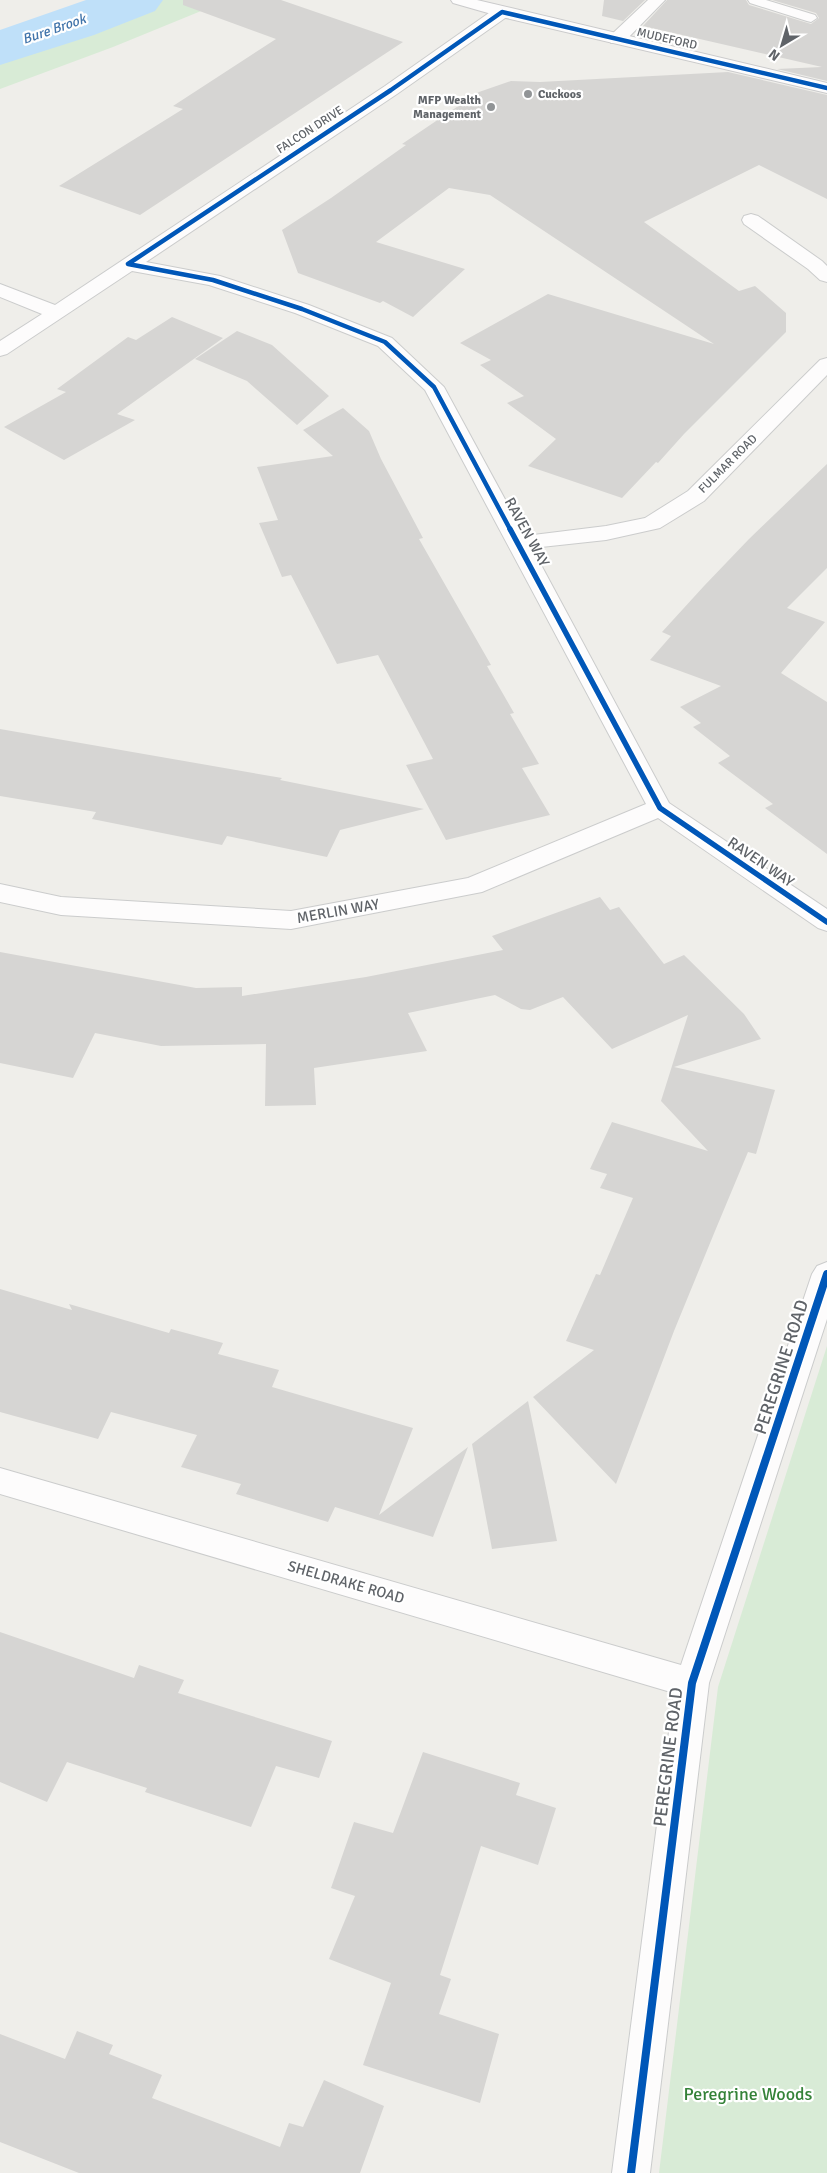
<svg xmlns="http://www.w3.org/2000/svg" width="827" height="2173" viewBox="0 0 827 2173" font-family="Signika,sans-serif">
	<rect width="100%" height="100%" fill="#efeeea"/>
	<path fill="#d8ebd6" d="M142 0H228L113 47 0 89V51Z
		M827 1346V2173H659L718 1687Z"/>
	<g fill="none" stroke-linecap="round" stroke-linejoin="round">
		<path fill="#bfe0f9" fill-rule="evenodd" d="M86 0H163L155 11 94 35 0 65V30Z"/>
	</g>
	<path fill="#d6d5d3" d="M183 0H281L403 42 140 215 59 186 183 109 173 106 276 39 183 5Z
		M604 0H645L623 21 602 16Z
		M667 0H746L749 5 811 24 819 18 816 13 772 0H827V81L777 69 822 67 643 26Z
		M728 72 827 95V199L759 165 644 222 739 291 755 286 786 313V332L684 434 658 463 656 462 622 498 528 466 556 439 507 403 524 396 480 365 491 360 460 343 548 294 714 344 490 195 449 188 376 242 465 269 413 317 383 301 380 303 298 273 282 230 331 198 406 145 402 144 479 92 511 81 540 82Z
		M172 317 223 338 117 414 135 420 64 460 4 427 66 392 57 389 128 337 136 340Z
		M237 331 272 345 329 396 297 425 247 381 195 359Z
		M343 408 369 431 381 459 423 538 419 539 491 665 487 666 514 713 510 714 539 764 522 768 550 815 446 840 406 765 433 759 378 655 337 664 291 575 282 577 259 523 278 520 257 467 333 456 303 430Z
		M827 464V568L787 608 825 622 781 673 827 702V854L765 808 773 804 718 763 730 756 693 727 701 723 680 707 721 686 650 660 671 636 662 632 704 586 749 539Z
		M0 729 282 778 280 780 424 809 340 830 327 857 227 836 222 845 92 819 96 812 0 796Z
		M600 897 610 910 619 907 664 964 684 955 744 1014 761 1039 674 1067 775 1090 756 1154 748 1152 715 1231 674 1331 616 1484 533 1397 594 1350 566 1341 596 1274 600 1275 633 1198 600 1188 607 1174 590 1169 612 1122 708 1151 661 1101 688 1015 612 1049 563 997 530 1010 521 1009 495 995 408 1013 427 1051 314 1068 316 1105 265 1106 266 1044 161 1046 95 1033 73 1078 0 1063V952L196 988 242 987V996L366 977 503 950 492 936Z
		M0 1289 72 1310 69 1304 169 1333 171 1329 223 1343 218 1354 279 1370 272 1387 413 1428 379 1515 468 1447 433 1537 335 1507 328 1522 236 1494 241 1484 181 1467 197 1435 111 1412 98 1439 0 1412Z
		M528 1401 557 1541 492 1549 472 1444Z
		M0 1632 134 1678 139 1665 184 1680 178 1693 332 1741 319 1778 276 1766 251 1827 145 1792 147 1788 67 1762 47 1802 0 1782Z
		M423 1752 520 1783 516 1795 556 1808 538 1865 481 1846 440 1975 451 1979 439 2014 499 2034 480 2103 363 2065 391 1983 329 1959 355 1896 331 1888 354 1822 393 1833Z
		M77 2031 113 2045 109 2054 162 2075 152 2098 280 2147 289 2123 303 2127 324 2080 384 2106 360 2173H79L0 2142V2034L65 2059Z"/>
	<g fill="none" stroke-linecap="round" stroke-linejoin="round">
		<g stroke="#cbcccc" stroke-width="2">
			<path id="lane" d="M748 0H766L815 15 817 18 811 22 807 21 750 3Z"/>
		</g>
		<g stroke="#cbcccc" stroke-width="2">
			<path id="street" d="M648 0H665L623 43H611L609 39 611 35Z
				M502 7 508 8 510 12 508 16 397 94 146 262 220 276 309 305 392 338 444 387 525 536 606 526 645 518 688 491 820 360 827 358V375L704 501 660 528 606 540 532 548 669 803 827 909V931L818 928 658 818 482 892 291 929 61 915 0 902V884L61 897 291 911 468 878 646 804 425 390 378 346 295 313 209 285 132 271 7 354 0 356V341L42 314 0 297V284L55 305 385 86 496 8Z
				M751 214 758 216 822 261 827 266V282L820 280 808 269 744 224 742 220 744 216Z
				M827 1262V1319L709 1683 650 2173H612L674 1693 0 1494V1468L681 1665 812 1274 817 1266Z"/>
		</g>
		<g stroke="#cacacb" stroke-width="2">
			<path id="secondary" d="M451 0H477L827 83V93L502 17 453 3Z"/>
		</g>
		<use href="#lane" fill="#fdfcfc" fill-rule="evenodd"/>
		<use href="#street" fill="#fdfcfc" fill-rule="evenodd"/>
		<use href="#secondary" fill="#fdfcfc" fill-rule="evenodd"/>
		<g stroke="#fff" stroke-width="6">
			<path id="cycleway-far2" d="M128 264 213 280 302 309 385 342 434 387 511 531
				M128 264 391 90 502 12 827 88"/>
		</g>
		<g stroke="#fff" stroke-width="9">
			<path id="cycleway-far1" d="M510 529 660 808 827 922"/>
		</g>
		<g stroke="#fff" stroke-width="11">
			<path id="cycleway" d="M631 2173 692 1683 827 1274"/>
		</g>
		<use href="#cycleway-far2" stroke="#0057b8" stroke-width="4.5"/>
		<use href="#cycleway-far1" stroke="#0057b8" stroke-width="5.5"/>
		<use href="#cycleway" stroke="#0057b8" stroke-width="8"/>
	</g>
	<g fill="#919496" stroke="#fff" stroke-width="2">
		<circle cx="528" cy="94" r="5"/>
		<circle cx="491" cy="107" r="5"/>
	</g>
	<g text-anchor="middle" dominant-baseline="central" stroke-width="4.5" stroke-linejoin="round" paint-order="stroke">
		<g font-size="12" fill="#5f6368" stroke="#fff">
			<text transform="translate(667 39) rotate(13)">MUDEFORD</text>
			<text transform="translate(310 130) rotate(-33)">FALCON DRIVE</text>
			<text transform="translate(728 464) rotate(-45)">FULMAR ROAD</text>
		</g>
		<g font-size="12" font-weight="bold" fill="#5f6368" stroke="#fff" text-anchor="start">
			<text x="538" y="94">Cuckoos</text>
			<text x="481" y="100" text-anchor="end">MFP Wealth<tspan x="481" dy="14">Management</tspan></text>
		</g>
		<g font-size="14" font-style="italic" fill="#4174aa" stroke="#fff">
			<text transform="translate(54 29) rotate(-19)">Bure Brook</text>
		</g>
		<g font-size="15" fill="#5f6368" stroke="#fff">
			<text transform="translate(527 532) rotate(61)">RAVEN WAY</text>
			<text transform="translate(761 862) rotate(34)">RAVEN WAY</text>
			<text transform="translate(338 911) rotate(-10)">MERLIN WAY</text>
			<text transform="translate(346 1582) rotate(16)">SHELDRAKE ROAD</text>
		</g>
		<g font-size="18" fill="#5f6368" stroke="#fff">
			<text transform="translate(781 1367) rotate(-72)">PEREGRINE ROAD</text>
			<text transform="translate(668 1757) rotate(-83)">PEREGRINE ROAD</text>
		</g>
		<g font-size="18" fill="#348238" stroke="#fff">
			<text x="748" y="2094">Peregrine Woods</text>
		</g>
	</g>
	<g transform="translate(782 45) rotate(218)" stroke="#ffffff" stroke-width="4" paint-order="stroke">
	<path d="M0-4L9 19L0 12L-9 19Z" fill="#5f6368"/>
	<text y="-8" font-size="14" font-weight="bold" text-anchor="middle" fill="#5f6368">N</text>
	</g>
</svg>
